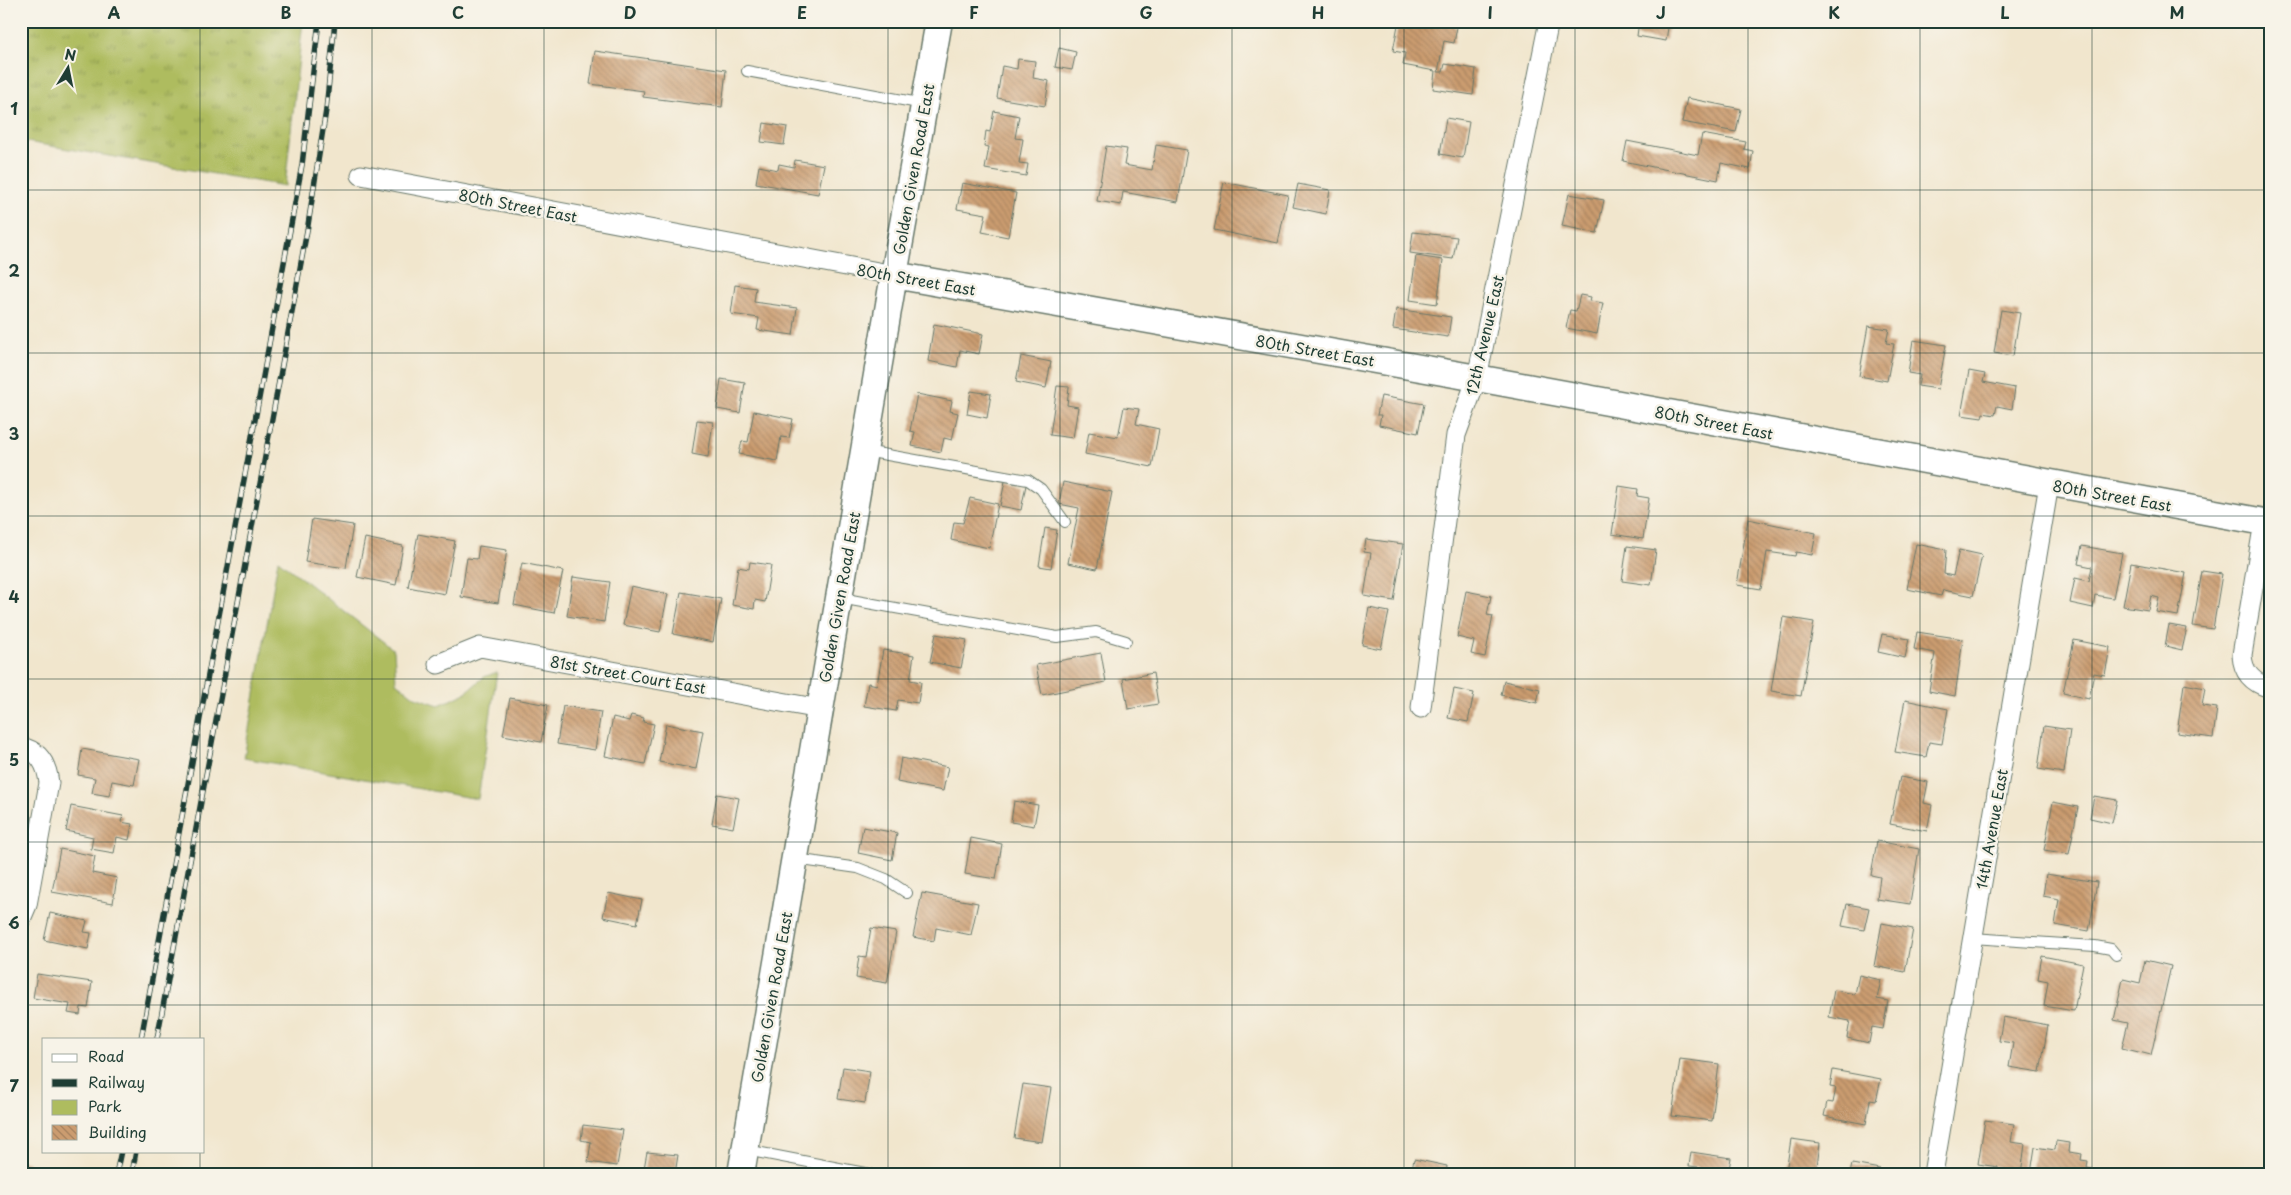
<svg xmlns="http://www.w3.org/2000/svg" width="2291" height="1195" viewBox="0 0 2291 1195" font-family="'Playpen Sans',sans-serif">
	<defs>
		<pattern id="grass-tufts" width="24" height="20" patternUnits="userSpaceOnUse" patternTransform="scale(1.25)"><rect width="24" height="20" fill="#aebc5f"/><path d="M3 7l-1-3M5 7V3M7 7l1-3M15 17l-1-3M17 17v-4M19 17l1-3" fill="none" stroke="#8d9a4f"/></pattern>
		<pattern id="building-back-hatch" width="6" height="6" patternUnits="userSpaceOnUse" patternTransform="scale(1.25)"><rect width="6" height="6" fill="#cb9c70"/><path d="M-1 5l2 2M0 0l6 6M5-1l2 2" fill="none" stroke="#a4805d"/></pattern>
	</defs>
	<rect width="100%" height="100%" fill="#f7f3e8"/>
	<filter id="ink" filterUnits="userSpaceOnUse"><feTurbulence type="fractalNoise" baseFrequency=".02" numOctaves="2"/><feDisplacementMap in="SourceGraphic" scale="10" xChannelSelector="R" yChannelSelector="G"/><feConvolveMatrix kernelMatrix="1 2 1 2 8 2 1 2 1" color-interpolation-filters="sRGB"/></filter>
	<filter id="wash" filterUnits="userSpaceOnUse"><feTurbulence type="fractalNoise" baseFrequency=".0096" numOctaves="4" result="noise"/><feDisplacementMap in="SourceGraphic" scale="20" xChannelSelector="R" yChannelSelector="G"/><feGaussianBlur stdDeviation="1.12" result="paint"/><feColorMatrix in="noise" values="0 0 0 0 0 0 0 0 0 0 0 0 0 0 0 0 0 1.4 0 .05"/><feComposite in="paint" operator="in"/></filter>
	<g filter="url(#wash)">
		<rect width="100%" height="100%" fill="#f1e6cd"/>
		<path fill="url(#grass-tufts)" stroke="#667c4a" d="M21 21H303L285 186 21 141Z"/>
		<path fill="#aebc5f" stroke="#667c4a" d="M278 560 394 650 396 682 415 697 439 705 464 694 484 677 497 672 478 799 244 758Z"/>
		<g id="blocks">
			<path fill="url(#building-back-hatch)" d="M1412 21H1428L1457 27 1454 43 1444 41 1438 72H1443L1445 64 1476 69 1473 95 1433 89 1435 71 1403 65 1405 53 1393 51 1398 25 1411 27Z
				M1639 21H1669L1666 41 1637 36Z
				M1059 48 1076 52 1072 70 1055 67Z
				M595 51 726 70 722 107 643 97 644 91 590 84Z
				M1018 59 1035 61 1033 78 1049 81 1045 106 997 98 1002 66 1017 69Z
				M1687 98 1741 109 1736 132 1682 122Z
				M994 111 1019 116 1015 138 1023 139 1019 163 1028 164 1026 176 985 169 989 147 984 146 986 131 990 132Z
				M1446 118 1469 122 1463 158 1440 154Z
				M764 123 787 127 784 145 761 142Z
				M1702 134 1746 142 1744 149 1753 151 1750 169 1721 163 1718 180 1623 161 1627 141 1698 155Z
				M1156 145 1187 150 1178 202 1123 192 1121 205 1097 201 1106 146 1127 149 1124 165 1152 170Z
				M795 160 824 165 818 194 756 183 759 166 778 170 779 164 794 167Z
				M1224 182 1288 195 1278 243 1214 230Z
				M962 183 1016 193 1008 237 982 232 986 214 957 209Z
				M1298 184 1330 190 1326 214 1293 207Z
				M1569 194 1604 200 1597 233 1562 226Z
				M1413 232 1457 237 1453 259 1410 253Z
				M1416 256 1443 260 1437 304 1410 300Z
				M735 285 756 288 754 302 797 308 793 335 757 330 759 318 731 314Z
				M1580 295 1591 297 1590 301 1603 303 1597 334 1566 328 1570 310 1576 311Z
				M1396 309 1451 317 1448 337 1393 329Z
				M2001 310 2020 313 2013 356 1994 353Z
				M934 324 983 334 979 354 960 350 957 367 928 361Z
				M1868 326 1889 329 1886 343 1894 344 1887 381 1859 376Z
				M1913 340 1946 345 1938 389 1918 386 1920 375 1908 373Z
				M1021 356 1051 362 1046 388 1016 382Z
				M1969 371 1985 374 1983 382 2015 388 2012 409 1997 406 1995 415 1983 413 1982 418 1961 415Z
				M721 379 745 383 740 413 717 409Z
				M1057 386 1069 387 1067 405 1078 407 1073 438 1050 435Z
				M971 391 991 394 987 418 967 414Z
				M917 394 952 401 950 411 958 413 952 440 944 438 941 452 912 446 915 432 910 431Z
				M1381 396 1424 404 1418 433 1379 425 1381 415H1377Z
				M1124 407 1139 409 1136 424 1159 429 1152 467 1085 454 1089 432 1118 437Z
				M754 411 793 419 789 438 781 437 777 461 739 454 742 441 748 442Z
				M697 420 713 422 708 457 692 454Z
				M1005 481 1026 485 1021 510 1000 506Z
				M1063 482 1112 492 1097 569 1068 563 1079 508 1059 504Z
				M1619 486 1638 489 1637 496 1649 498 1643 539 1612 534Z
				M970 498 998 504 989 548 951 540 954 522 963 523Z
				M312 519 353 525 346 568 305 562Z
				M1748 519 1816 533 1812 555 1796 552 1795 556 1767 552 1761 589 1737 585Z
				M1045 528 1057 530 1051 568 1039 566Z
				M418 534 455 541 445 594 408 587Z
				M365 538 403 546 396 585 357 577Z
				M1366 539 1403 544 1394 601 1364 596 1371 553 1364 552Z
				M1916 544 1946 550 1944 574 1953 576 1959 550 1982 555 1973 596 1943 590 1941 596 1907 589Z
				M479 546 507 550 498 603 461 597 467 558 477 559Z
				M1627 546 1656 550 1651 585 1622 581Z
				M2082 546 2122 553 2113 598 2095 595 2093 608 2070 603 2075 578 2089 581 2092 567 2078 564Z
				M750 562 771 565 765 602 755 600 754 609 732 605 738 567 749 569Z
				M522 563 563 571 554 613 514 605Z
				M2131 563 2186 573 2178 616 2156 612 2159 598 2151 596 2148 610 2123 606Z
				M2202 571 2222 574 2213 629 2193 626Z
				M573 577 610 582 604 622 567 616Z
				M631 586 668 594 660 632 623 625Z
				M1466 591 1491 596 1487 615 1493 616 1485 657 1471 654 1474 641 1457 637Z
				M681 592 721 599 713 642 673 634Z
				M1369 608 1389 612 1381 649 1362 645Z
				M1783 617 1814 622 1801 696 1771 691Z
				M2169 625 2187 628 2182 650 2165 646Z
				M1917 632 1963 639 1955 696 1929 691 1935 653 1914 649Z
				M936 634 967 640 961 668 930 662Z
				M1882 634 1909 639 1905 658 1878 652Z
				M2074 640 2110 647 2105 675 2094 673 2089 699 2063 693Z
				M883 650 914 655 910 680 921 682 918 703 898 700 896 711 864 706 868 683 877 685Z
				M1101 653 1106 682 1042 695 1036 665Z
				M1153 673 1158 704 1128 709 1123 679Z
				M1504 681 1540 689 1537 703 1501 695Z
				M2184 684 2205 688 2202 706 2217 708 2213 738 2177 733Z
				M1454 689 1474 693 1468 722 1448 718Z
				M510 698 548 705 541 742 503 735Z
				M1905 700 1948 709 1942 744 1929 742 1926 757 1895 752Z
				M563 706 601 712 595 750 557 744Z
				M631 715 644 718 643 722 654 724 645 764 605 756 613 717 629 721Z
				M666 724 703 731 696 769 659 762Z
				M2044 726 2070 730 2064 773 2038 769Z
				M82 749 139 759 134 785 112 781 109 796 92 793 95 778 78 775Z
				M901 758 948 767 943 791 897 782Z
				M21 768 29 769 22 813H21Z
				M1900 777 1928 782 1924 803 1932 805 1927 831 1890 824Z
				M717 794 739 798 733 828 712 824Z
				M2094 796 2117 800 2112 823 2090 818Z
				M1014 801 1038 805 1034 826 1011 822Z
				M2053 802 2078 807 2069 854 2044 850Z
				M71 806 123 816 121 822 132 824 129 840 117 837 114 853 91 849 93 837 66 831Z
				M863 827 897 833 892 860 858 853Z
				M971 838 1002 844 996 879 965 874Z
				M1877 841 1919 849 1910 904 1877 899 1880 877 1871 875Z
				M60 849 95 856 92 873 117 878 113 903 52 892Z
				M2046 874 2097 882 2089 931 2055 925 2059 899 2043 896Z
				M608 893 642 900 637 924 603 917Z
				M922 893 978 903 971 935 936 928 934 941 913 937Z
				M1847 904 1869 908 1864 930 1842 926Z
				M50 913 87 921 84 932 91 933 88 949 44 940Z
				M1882 923 1913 929 1905 972 1874 966Z
				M871 928 896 932 887 983 856 978 859 956 866 957Z
				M2042 956 2083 964 2074 1011 2044 1006 2048 981 2038 979Z
				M2145 960 2171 966 2151 1055 2122 1048 2128 1023 2114 1020 2123 979 2140 983Z
				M37 974 92 982 88 1008 81 1007 80 1015 68 1013 70 1004 33 998Z
				M1859 975 1881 980 1877 999 1888 1001 1883 1029 1872 1027 1869 1043 1847 1038 1850 1021 1829 1017 1834 990 1855 994Z
				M2003 1017 2048 1025 2040 1072 2009 1067 2013 1043 1999 1041Z
				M1680 1059 1719 1064 1712 1121 1672 1116Z
				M843 1067 870 1071 865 1103 838 1099Z
				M1833 1070 1881 1079 1876 1101 1870 1100 1866 1124 1824 1116 1827 1102 1833 1103 1836 1088 1830 1087Z
				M1023 1084 1051 1088 1042 1142 1014 1138Z
				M1985 1120 2014 1124 2011 1142 2025 1144 2021 1174H1997L1998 1167 1978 1164Z
				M583 1125 623 1130 617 1166 588 1162 591 1142 581 1140Z
				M1791 1139 1820 1143 1816 1174 1786 1172Z
				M2056 1141 2069 1143 2068 1152 2082 1154 2081 1160 2088 1161 2087 1168 2092 1169V1174L2031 1173 2035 1147 2055 1150Z
				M647 1152 678 1155 675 1174H643Z
				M1691 1152 1731 1158 1728 1174H1697L1698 1167 1689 1166Z
				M1414 1159 1447 1166 1446 1174H1411Z
				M21 1161 29 1163 26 1174H21Z
				M1852 1164 1880 1169 1879 1174H1850Z"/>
		</g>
	</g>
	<g filter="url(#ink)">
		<use href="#blocks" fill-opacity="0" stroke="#68786a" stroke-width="1"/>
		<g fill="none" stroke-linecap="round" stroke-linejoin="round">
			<g stroke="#68786a" stroke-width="12">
				<path id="lane" d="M747 71 924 104
					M865 451 1028 480 1041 489 1065 522
					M840 598 1057 637 1096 632 1126 641
					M795 859 858 868 886 879 907 893
					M1972 938 2095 946 2111 949 2116 955
					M746 1150 870 1174"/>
			</g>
			<g stroke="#68786a" stroke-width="21">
				<path id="street" d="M361 175 894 275
					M2264 522 2242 655C2243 673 2253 683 2270 688
					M438 664 480 647 820 709
					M1421 708 1456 435 1477 378 1549 21
					M21 747C40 751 47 765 49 783L27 905 21 919
					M1933 1174 2049 484"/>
			</g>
			<g stroke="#68786a" stroke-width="29">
				<path id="secondary" d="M894 275 1477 378 2270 523
					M741 1174 894 275 939 21"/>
			</g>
			<use href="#lane" stroke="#fff" stroke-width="10"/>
			<use href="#street" stroke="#fff" stroke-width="19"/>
			<use href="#secondary" stroke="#fff" stroke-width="26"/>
			<g stroke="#1f3d34" stroke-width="5.5">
				<path id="rail" d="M141 1039 302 165 319 21
					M157 1039 308 225 326 110 335 21
					M116 1174 121 1151
					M132 1174 136 1151"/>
			</g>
			<use href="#rail" stroke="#f7f3e8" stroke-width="4" stroke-dasharray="11" stroke-linecap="butt"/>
		</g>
	</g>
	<path fill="none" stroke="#1f3d34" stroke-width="1" stroke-opacity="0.55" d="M200 21V1039M372 21V1174M544 21V1174M716 21V1174M888 21V1174M1060 21V1174M1232 21V1174M1404 21V1174M1575 21V1174M1748 21V1174M1920 21V1174M2092 21V1174M21 190H2270M21 353H2270M21 516H2270M21 679H2270M21 842H2270M21 1005H2270M200 1151V1174"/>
	<g text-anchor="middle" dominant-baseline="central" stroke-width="5" stroke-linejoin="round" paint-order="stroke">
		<g font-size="15" fill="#1f3d34" stroke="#f7f3e8">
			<text transform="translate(913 169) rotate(-80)">Golden Given Road East</text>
			<text transform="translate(518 205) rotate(11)">80th Street East</text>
			<text transform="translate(916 279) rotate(10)">80th Street East</text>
			<text transform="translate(1484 335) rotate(-77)">12th Avenue East</text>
			<text transform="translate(1315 350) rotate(10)">80th Street East</text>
			<text transform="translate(1714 422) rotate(11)">80th Street East</text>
			<text transform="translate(2112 495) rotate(10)">80th Street East</text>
			<text transform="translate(839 597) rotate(-80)">Golden Given Road East</text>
			<text transform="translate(628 674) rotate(10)">81st Street Court East</text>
			<text transform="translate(1991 829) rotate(-80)">14th Avenue East</text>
			<text transform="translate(771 997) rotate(-80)">Golden Given Road East</text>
		</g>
	</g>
	<rect width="2291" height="1195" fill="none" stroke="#f7f3e8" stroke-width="55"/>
	<rect x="42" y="1038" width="162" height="115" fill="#f7f3e8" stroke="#a1aaa0"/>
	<rect x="52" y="1054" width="25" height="8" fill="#ffffff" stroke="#a1aaa0"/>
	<text x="88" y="1062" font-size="15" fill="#1f3d34">Road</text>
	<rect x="52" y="1079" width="25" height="8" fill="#1f3d34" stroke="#a1aaa0"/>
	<text x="88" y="1088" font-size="15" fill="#1f3d34">Railway</text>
	<rect x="52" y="1100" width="25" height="15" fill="#aebc5f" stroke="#a1aaa0"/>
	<text x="88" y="1112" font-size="15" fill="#1f3d34">Park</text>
	<rect x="52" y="1125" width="25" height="15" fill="url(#building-back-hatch)" stroke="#a1aaa0"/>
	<text x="88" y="1138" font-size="15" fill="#1f3d34">Building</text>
	<g transform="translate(68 68) rotate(10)" stroke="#f7f3e8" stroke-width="4" paint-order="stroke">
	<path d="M0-4L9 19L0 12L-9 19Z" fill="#1f3d34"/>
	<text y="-8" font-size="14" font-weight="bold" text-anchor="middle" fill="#1f3d34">N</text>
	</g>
	<rect x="28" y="28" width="2236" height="1140" fill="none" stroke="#1f3d34" stroke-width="2"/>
	<g font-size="16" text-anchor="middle" font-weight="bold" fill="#1f3d34">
		<text x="114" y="19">A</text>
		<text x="286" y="19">B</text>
		<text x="458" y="19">C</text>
		<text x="630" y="19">D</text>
		<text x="802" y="19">E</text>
		<text x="974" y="19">F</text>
		<text x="1146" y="19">G</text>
		<text x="1318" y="19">H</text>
		<text x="1490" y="19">I</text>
		<text x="1661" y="19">J</text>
		<text x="1834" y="19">K</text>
		<text x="2005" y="19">L</text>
		<text x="2177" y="19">M</text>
		<text x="14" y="115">1</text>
		<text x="14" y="277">2</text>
		<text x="14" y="440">3</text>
		<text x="14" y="603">4</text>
		<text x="14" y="766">5</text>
		<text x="14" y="929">6</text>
		<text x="14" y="1092">7</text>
	</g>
</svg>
